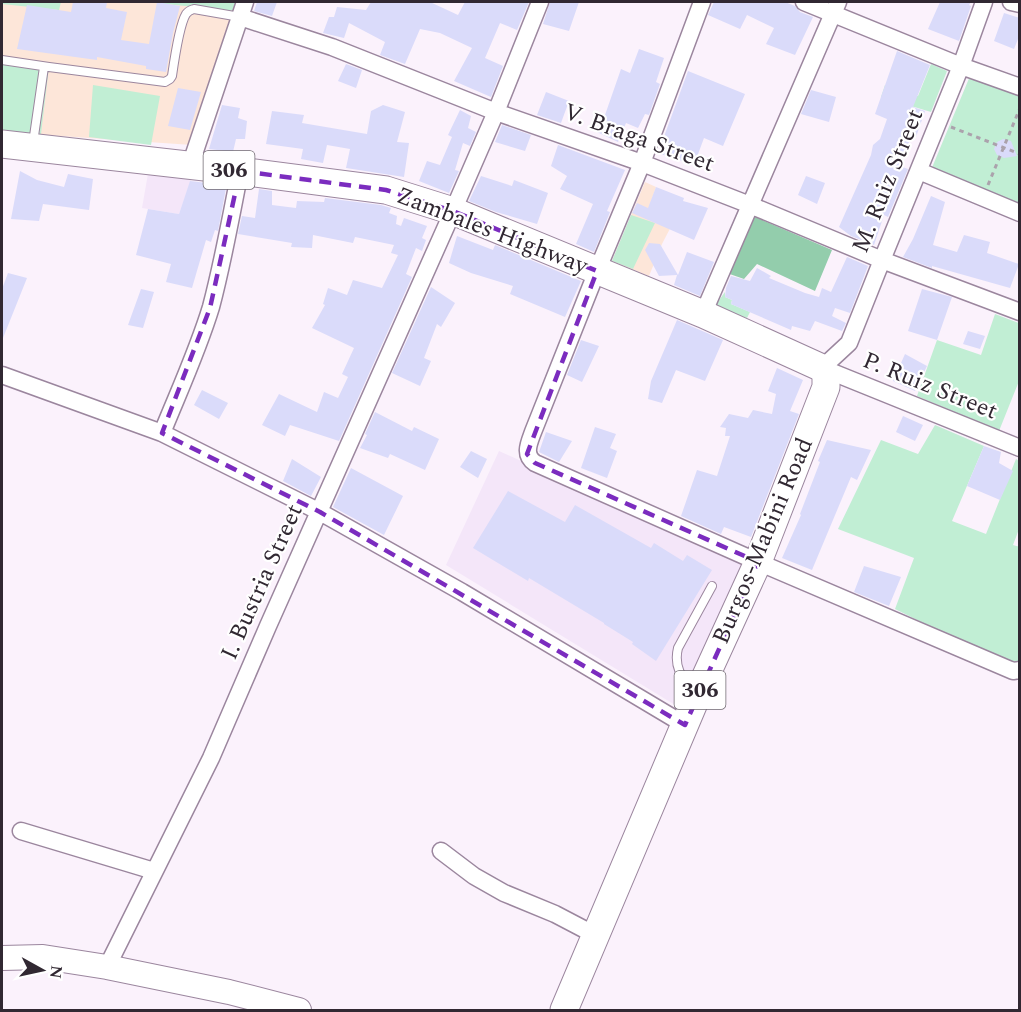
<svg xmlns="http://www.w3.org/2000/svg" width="1021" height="1012" viewBox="0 0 1021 1012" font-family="Spectral,serif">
	<rect width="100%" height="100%" fill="#fbf2fc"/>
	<path fill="#f4e6f9" d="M149 168 193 174 179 214 142 208Z
		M499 451 745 562 680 708 446 565Z"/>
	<path fill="#fde6d9" d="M2 2H240L192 145 2 132Z
		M645 182 656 187 650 204 677 215 662 244 649 276 612 261Z"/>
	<path fill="#c1eed4" d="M2 2H61L59 10 2 4Z
		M145 2H240L236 11Z
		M2 60 49 67 41 134 2 132Z
		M931 64 947 71 931 112 881 97 885 85 918 96Z
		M970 76 1019 94V207L931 170Z
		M93 85 160 96 151 145 89 137Z
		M631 215 655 223 633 269 612 261Z
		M725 292V297L732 300 731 304 750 312 747 318 714 307Z
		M995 314 1019 323V381L999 431 917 396 937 340 981 355Z
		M935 425 984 446 952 521 986 534 1016 459 1019 461V529L1013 545 1020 547V660L1016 669 895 609 914 558 838 529 881 440 918 454Z"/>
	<path fill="#93cdac" d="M746 213 832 250 815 291 757 264 744 279 721 271Z"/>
	<path fill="#dadbfa" d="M73 2H107L106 8 127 12 121 40 149 44 157 2 180 6 173 33 166 72 146 69V66L97 57V60L17 49 27 5 71 12Z
		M257 2H277L272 16 254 11Z
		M371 2H430L458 15 465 2H529L517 30 500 23 485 58 503 66 491 97 454 81 472 48 440 33 420 29 405 64 380 55 385 42 349 23 344 38 323 33 329 17H334L337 7 366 10Z
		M550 2H579L569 31 543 24Z
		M714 2H785L795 6 800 12 813 17 795 55 766 44 774 28 747 15 740 29 708 15Z
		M940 2H971L969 5 971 6 959 41 928 29Z
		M1004 13 1020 18V34L1014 49 994 41Z
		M639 49 664 58 656 82 660 84 649 115 645 114 638 128 626 123 618 142 597 132 605 115 621 69 630 73Z
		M897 51 930 65 913 107 925 111 916 137 912 135 900 166 908 169 888 217 884 215 874 245 851 236 839 227 871 155 873 145 880 139 887 119 875 114Z
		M346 64 362 70 356 88 338 81Z
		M688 71 745 94 723 146 704 138 694 165 658 153Z
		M178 88 201 92 190 130 168 126Z
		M811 90 836 97 829 122 801 114Z
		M546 92 569 101 561 123 537 115Z
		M222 105 240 108 238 118 247 121 245 139H236L233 152 209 149Z
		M383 105 405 112 397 142 409 143 404 177 346 168 350 149 327 145 323 163 301 159 303 149 266 144 272 111 304 115 302 123 367 134 371 111Z
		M460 110 471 116 468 128 476 132 470 146 463 143 455 170 459 171 449 193 419 181 427 161 440 165 452 137 448 135Z
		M502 125 531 135 525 151 495 142Z
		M1003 139 1011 141 1017 156 1004 158 997 155 994 149 997 142Z
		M558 145 625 170 607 211 610 212 594 252 576 244 593 204 560 189 567 176 551 166Z
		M20 171 37 180 64 187 68 174 93 179 89 210 43 204 39 221 11 219Z
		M481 176 512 186 514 180 548 193 537 224 496 212 469 201Z
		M806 176 825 183 817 204 798 195Z
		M190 181 224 185 226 188 218 231 215 230 211 242 206 240 192 288 166 282 171 264 136 255 148 209 179 214Z
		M656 187 684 198 683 201 708 208 694 240 632 213 637 203 648 208Z
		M259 189 272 191V205L296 208 297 201 324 202 325 198 381 205 391 208 389 213 397 216 396 224 401 226 404 218 427 226 422 238 426 240 422 251 416 248 406 274 412 277 339 441 290 425 285 436 262 425 279 394 317 412 324 392 338 398 348 377 342 374 354 348 312 328 325 305 323 304 328 288 347 295 353 280 382 288 398 255 391 253 394 245 355 237 353 243 313 235 312 248 291 247 292 243 238 234 242 216 255 218Z
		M931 196 945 202 933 245 957 252 964 235 990 242 987 253 1019 264 1010 288 932 266V268L903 257 913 239Z
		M457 236 493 250 495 245 581 281 565 317 510 294 513 286 471 273 449 263Z
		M649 243 660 244 678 275 687 252 714 262 700 296 674 285 677 275 659 276 645 250Z
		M847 257 868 266 850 313 835 308 832 316 846 323 842 331 815 321 810 331 792 326 791 330 731 304 732 300 725 297 726 288 731 276 750 281 757 268 771 276 769 278 805 293 819 297 822 288 831 292Z
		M8 273 27 278 3 338H2V289Z
		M431 287 455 303 441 327 437 324 424 358 431 361 420 386 392 373Z
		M141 289 154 292 143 328 128 325Z
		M922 289 952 297 937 340 908 331Z
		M677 320 723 340 705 381 676 370 662 403 648 399 651 381Z
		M968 331 985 336 980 349 963 344Z
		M581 340 599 346 582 382 567 375Z
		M905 354 927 366 915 391 893 381Z
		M777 368 803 380 790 411 799 414 751 537 724 527 721 534 681 516 697 470 717 476 730 436H725L726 428 720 427 729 414 748 418 753 410 772 414 776 394 768 391Z
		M202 390 228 403 219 419 194 405Z
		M375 412 412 431 414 427 439 439 425 470 390 454 388 458 360 448 367 435 365 434Z
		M903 416 923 425 915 441 896 432Z
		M595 427 616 434 610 448 617 451 607 478 581 468Z
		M546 432 572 441 559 462 539 452Z
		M827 440 871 450 857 480 851 477 812 570 782 558 801 515 800 514 820 462 818 461Z
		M984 446 1001 452 999 463 1013 471 1000 500 967 486Z
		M471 451 487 459 478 478 460 467Z
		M292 459 321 477 311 496 283 481Z
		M351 468 403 496 384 535 333 507Z
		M508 491 565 522 575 505 651 548 654 543 683 561 687 555 712 570 656 661 632 644 633 642 604 624V623L529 578 528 581 473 548Z
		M864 566 901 577 889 606 854 592Z"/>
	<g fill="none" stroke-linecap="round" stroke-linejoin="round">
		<g stroke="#9b869e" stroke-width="10">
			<path id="lane" d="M2 60 49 67 165 82 170 79 172 76C174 62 180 24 186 14 189 10 191 10 194 9L240 17
				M33 143 44 67
				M696 689C680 681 674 664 678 648L712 586"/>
		</g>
		<g stroke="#9b869e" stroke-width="19">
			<path id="street" d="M702 2 642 163 597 271 533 432C529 443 523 455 535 463L758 562 1013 671 1020 670
				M804 2 961 66 1020 87
				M984 2 961 66 882 260 849 343 822 368 1020 448
				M1011 2 1020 4
				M240 17 332 47 496 112 642 163 750 205 882 260 1020 312
				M190 166 245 2
				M919 171 1020 213
				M703 314 838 2
				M2 375 162 433 320 512 462 592 685 725
				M162 433C179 391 198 350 211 307 223 262 231 216 240 171
				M21 831 154 871
				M441 851 474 876 504 893 555 914 597 936
				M107 967 211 758 268 626 453 211 496 112 540 2"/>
		</g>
		<g stroke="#9b869e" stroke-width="26">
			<path id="secondary" d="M2 958 43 957 107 967 229 992 299 1010"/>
		</g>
		<g stroke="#9b869e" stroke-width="29">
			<path id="primary" d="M2 144 240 171 386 190 453 211 703 314 822 368 826 376V387L758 562 699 691 564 1010"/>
		</g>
		<path stroke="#aba2ac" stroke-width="3" stroke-dasharray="4.5 4.5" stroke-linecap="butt" d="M951 127 1020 154
			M988 185 1020 108"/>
		<use href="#lane" stroke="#fff" stroke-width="8"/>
		<use href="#street" stroke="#fff" stroke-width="16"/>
		<use href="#secondary" stroke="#fff" stroke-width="24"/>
		<use href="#primary" stroke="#fff" stroke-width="27"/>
	</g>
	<path fill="none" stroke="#7b2cbf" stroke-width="4.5" stroke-dasharray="12 8" stroke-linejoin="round" d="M240 171 386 190 453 211 597 271 527 454 535 463 758 562 685 725 320 512 162 433 210 308Z"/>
	<g text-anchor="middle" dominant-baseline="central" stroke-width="4.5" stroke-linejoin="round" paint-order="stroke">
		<g fill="#fff" stroke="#6f6870" stroke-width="1.5">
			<rect x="203.5" y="151" width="51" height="38" rx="4.5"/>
			<rect x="674.5" y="671" width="51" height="38" rx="4.5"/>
		</g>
		<g font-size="22" font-weight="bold" fill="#312832">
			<text x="229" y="170">306</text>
			<text x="700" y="690">306</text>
		</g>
		<g font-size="24" fill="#312832" stroke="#fff">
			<text transform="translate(639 138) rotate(20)">V. Braga Street</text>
			<text transform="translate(888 181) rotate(-68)">M. Ruiz Street</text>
			<text transform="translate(492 231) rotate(21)">Zambales Highway</text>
			<text transform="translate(930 386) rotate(22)">P. Ruiz Street</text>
			<text transform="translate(763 541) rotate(-67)">Burgos-Mabini Road</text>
			<text transform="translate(262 582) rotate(-66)">I. Bustria Street</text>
		</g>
	</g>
	<rect width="1021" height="1012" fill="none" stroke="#312832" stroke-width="6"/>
	<g transform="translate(42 970) rotate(98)" stroke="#ffffff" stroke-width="4.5" paint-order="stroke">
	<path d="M0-4.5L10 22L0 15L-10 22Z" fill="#312832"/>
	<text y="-9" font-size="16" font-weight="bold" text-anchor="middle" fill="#312832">N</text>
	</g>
</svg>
